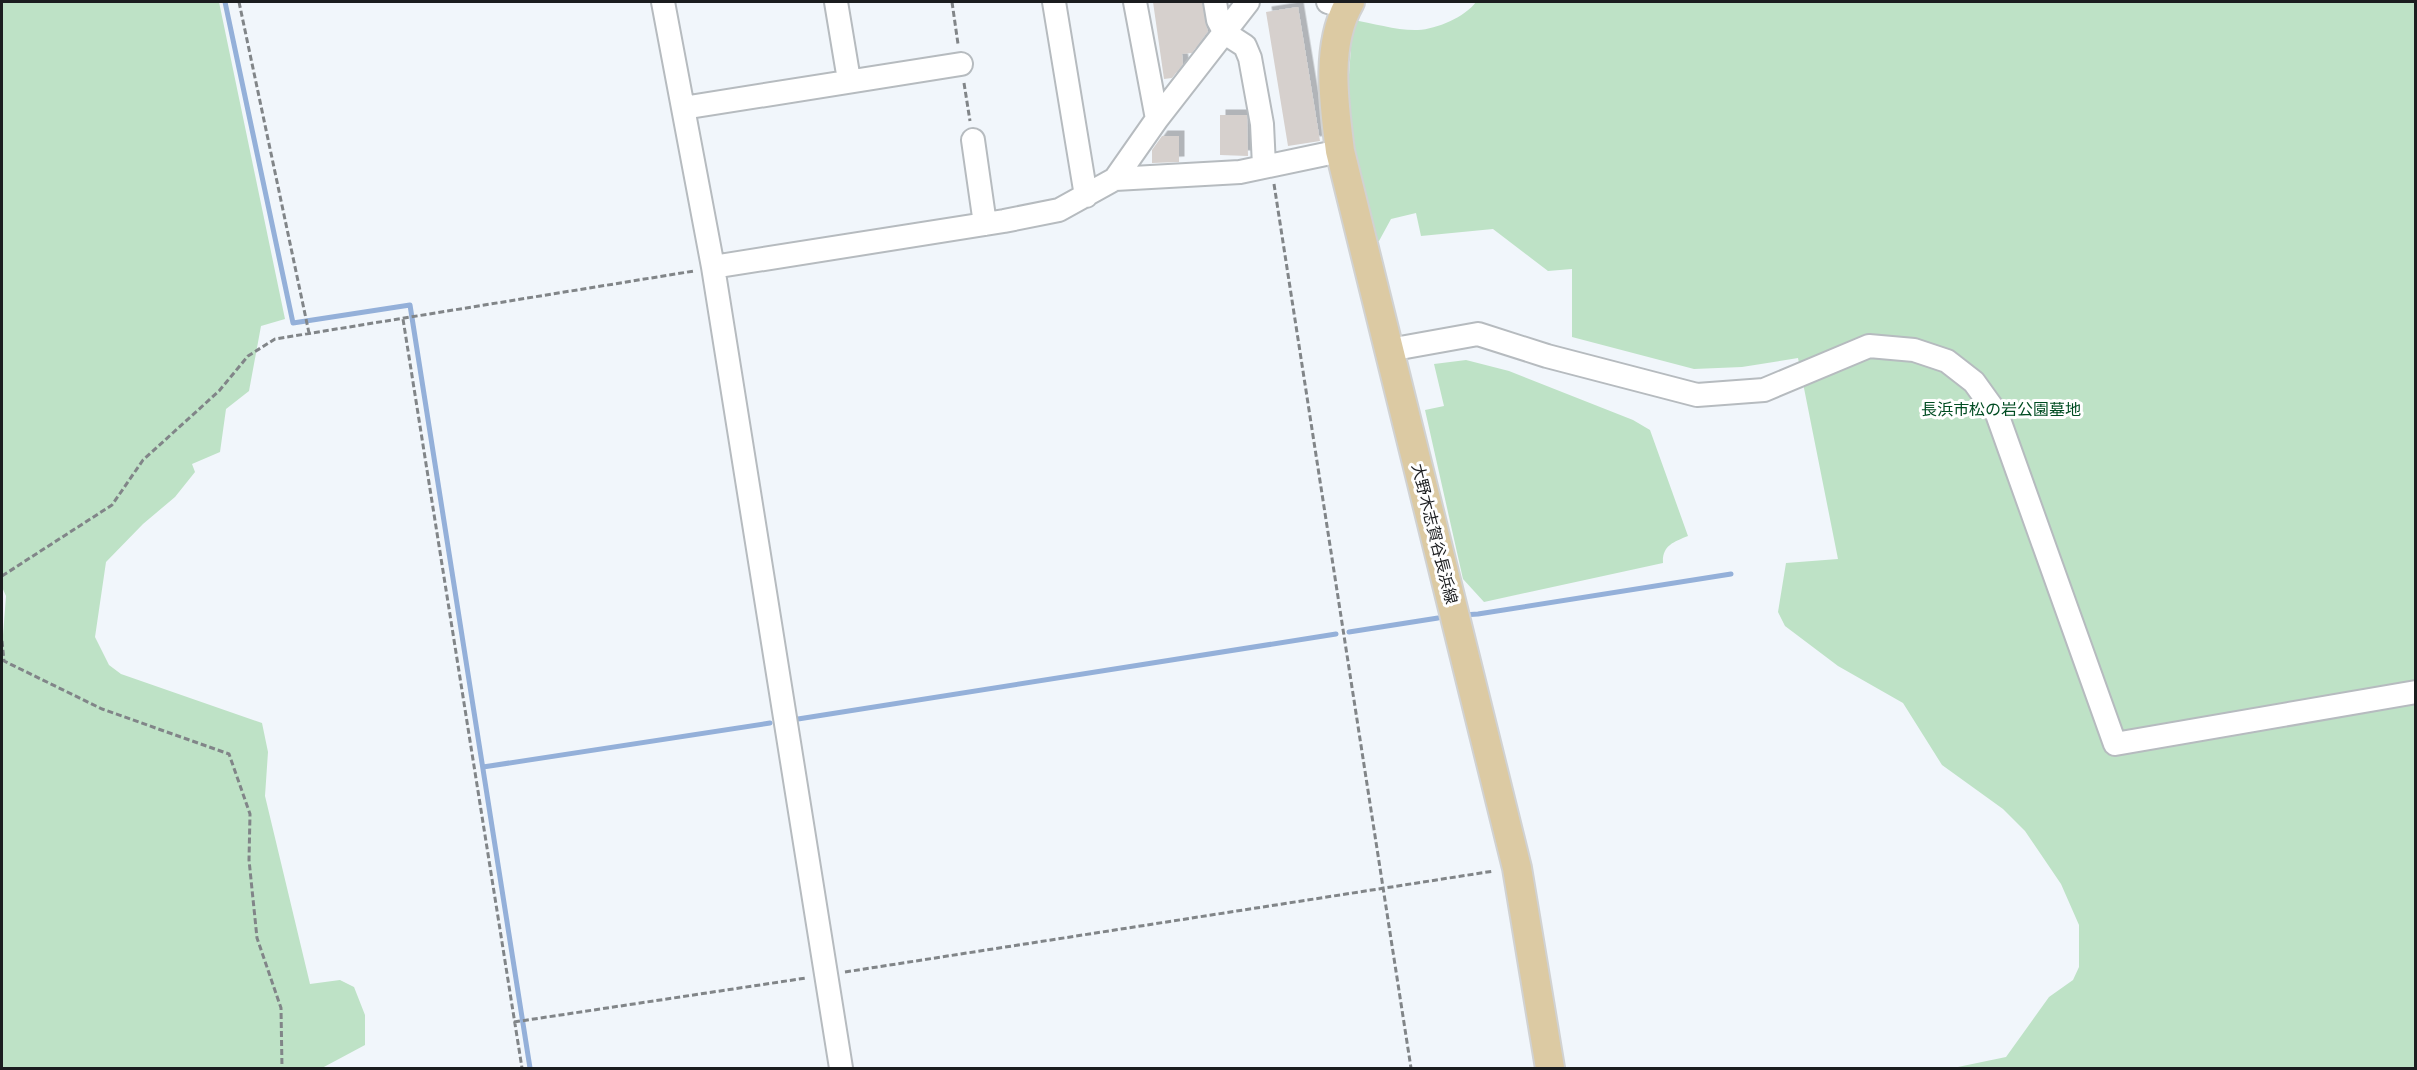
<svg xmlns="http://www.w3.org/2000/svg" width="2417" height="1070" viewBox="0 0 2417 1070" font-family="'Nunito Sans','Noto Sans JP',sans-serif">
	<defs>
		<filter id="shadow"><feDropShadow dx="5.5" dy="-5.5" stdDeviation="0" flood-color="#0004"/></filter>
	</defs>
	<rect width="100%" height="100%" fill="#f1f6fb"/>
	<path fill="#bee2c6" d="M2 2H219L285 319 261 326 249 391 226 409 220 452 192 464 195 472 175 497 143 524 106 562 95 637 109 665 121 674 262 723 268 752 265 796 310 984 340 980 354 987 365 1015V1045L322 1068H2V648L6 596 2 587Z
		M1476 2H2415V1068H1953L2006 1057 2049 997 2073 980 2079 967V925L2061 884 2025 831 2003 809 1942 765 1903 703 1838 666 1785 626 1778 612 1786 563 1838 559 1798 358 1742 367 1694 369 1572 337V269L1548 271 1493 229 1421 236 1416 213 1391 219 1379 241H1373L1368 235 1347 102 1353 20C1372 23 1399 31 1418 30 1437 29 1465 17 1476 2Z
		M1466 360 1509 371 1633 420 1650 430 1688 536C1673 542 1662 546 1663 563L1484 602 1463 579 1425 410 1444 406 1434 364Z"/>
	<g fill="none" stroke-linecap="round" stroke-linejoin="round">
		<path stroke="#94b0d9" stroke-width="5" d="M225 2 293 323 410 305 530 1068
			M1463 615 1478 614 1731 574
			M1349 632 1438 618
			M798 719 1336 634
			M483 767 770 723"/>
	</g>
	<path fill="#d6d0cd" filter="url(#shadow)" d="M1153 2H1202L1205 22 1208 31 1192 53 1182 54 1183 64 1172 78 1164 79Z
		M1298 7 1320 141 1288 146 1266 12Z
		M1220 115H1247L1248 156 1220 155Z
		M1162 136H1179V162L1152 163V150Z"/>
	<g fill="none" stroke-linecap="round" stroke-linejoin="round">
		<g stroke="#b6bbbf" stroke-width="26">
			<path id="minor" d="M663 2 713 267 841 1068
				M836 2 849 80
				M1054 2 1086 196
				M1135 2 1157 119
				M1215 2 1218 20 1225 33 1245 46 1250 58 1262 124 1264 166
				M1328 2 1347 7
				M683 108 961 64
				M973 140 985 224
				M1115 179 1240 172 1340 151
				M713 267 1004 221 1059 210 1115 179 1157 119 1248 2
				M1389 350 1478 334 1547 356 1697 395 1764 390 1869 346 1914 350 1947 361 1974 382 1997 414 2115 744 2416 692"/>
		</g>
		<g stroke="#d1d2d2" stroke-width="32">
			<path id="major" d="M1350 2C1325 45 1334 104 1340 151L1517 868 1550 1068"/>
		</g>
		<path stroke="#818588" stroke-width="3" stroke-dasharray="6 3" stroke-linecap="butt" d="M239 2 309 333
			M952 2 958 44
			M964 83 970 121
			M1274 184 1411 1068
			M403 319 522 1068
			M2 576 112 505 143 460 219 391 248 356 275 339 694 271
			M2 641 4 661 102 709 229 754 250 814 249 860 257 938 281 1008 282 1068
			M845 972 1494 871
			M514 1022 806 978"/>
		<use href="#minor" stroke="#fff" stroke-width="22"/>
		<use href="#major" stroke="#dccaa3" stroke-width="28"/>
	</g>
	<g text-anchor="middle" dominant-baseline="central" stroke-width="6" stroke-linejoin="round" paint-order="stroke">
		<g font-size="16" fill="#004c22" stroke="#fff">
			<text x="2001" y="410">長浜市松の岩公園墓地</text>
		</g>
		<g font-size="16" fill="#1b1d1f" stroke="#fff">
			<text transform="translate(1434 534) rotate(76)">大野木志賀谷長浜線</text>
		</g>
	</g>
	<rect width="2417" height="1070" fill="none" stroke="#1b1d1f" stroke-width="6"/>
</svg>
